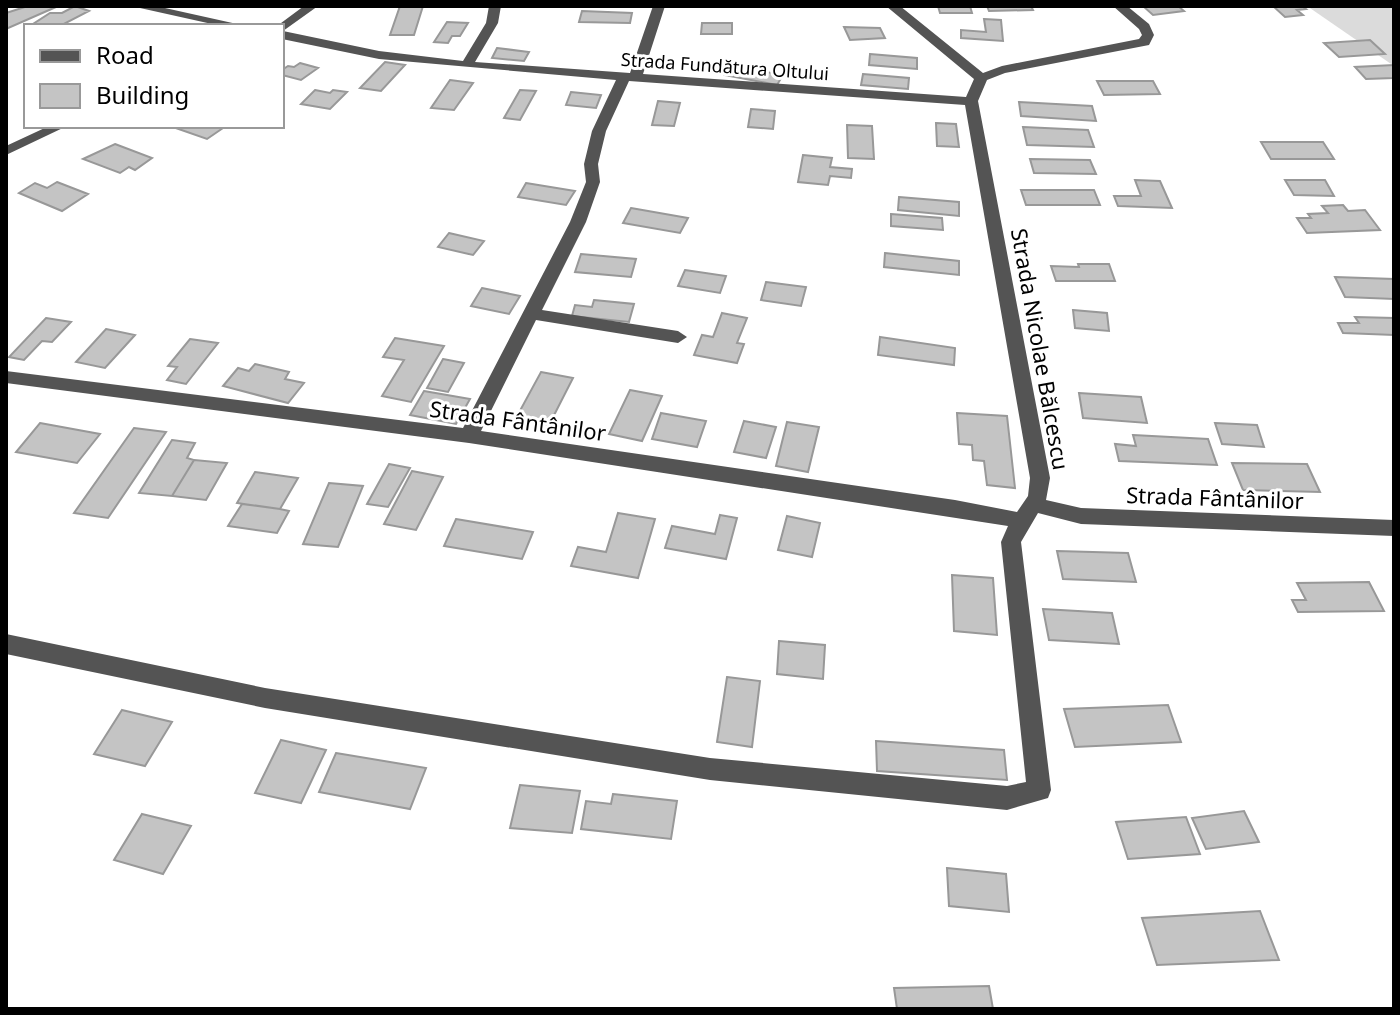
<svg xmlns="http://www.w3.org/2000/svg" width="1400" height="1015" viewBox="0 0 1400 1015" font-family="'Noto Sans',sans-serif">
	<rect width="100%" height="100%" fill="#fff"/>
	<path fill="#dbdbdb" d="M1307 6H1394V66Z"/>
	<path fill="#c4c4c4" stroke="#989898" stroke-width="2" d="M28 6 56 7 6 29V13Z
		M75 6 89 11 60 26 33 24 50 13H62Z
		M400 6H423L414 35H390Z
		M938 6H970L972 13H940Z
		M987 6H1031L1033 10 989 11Z
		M1143 6H1178L1184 11 1153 15Z
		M1273 6H1302L1306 9 1297 10 1303 15 1285 17Z
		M582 11 632 13 630 23 579 22Z
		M984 19 1001 20 1003 41 961 38V30L986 32Z
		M447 22 468 23 460 36H452L448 43 434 42Z
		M702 23H732V34H701Z
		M844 27 880 28 885 38 850 40Z
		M1370 40 1385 54 1339 57 1324 43Z
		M497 48 529 52 524 61 492 58Z
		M870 54 917 58V69L869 65Z
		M385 62 405 65 381 91 360 88Z
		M300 63 318 68 301 80 282 75V70L288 66 294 67Z
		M1394 65V78L1366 79 1355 67Z
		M732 66 783 75 777 85 725 75Z
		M863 74 909 78 908 89 861 85Z
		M450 80 473 83 454 110 431 108Z
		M1097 81H1153L1160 94 1104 95Z
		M315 90 330 93 333 90 347 92 330 109 301 104Z
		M520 90 536 91 520 120 504 118Z
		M571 92 601 95 596 108 566 105Z
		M658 101 680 103 674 126 652 125Z
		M1019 102 1092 106 1096 121 1021 116Z
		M751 109 775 111 773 129 748 127Z
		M936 123 956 124 959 147 937 146Z
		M847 125 872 126 874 159 848 158Z
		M170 126H218L223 128 207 139Z
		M1023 127 1088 130 1094 147 1027 145Z
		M1261 142H1323L1334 159H1271Z
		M115 144 152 158 135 170 129 167 120 173 83 159Z
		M803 155 832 158 830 167 852 169 851 178 830 176 828 185 798 182Z
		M1030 159 1090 160 1096 174 1034 173Z
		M1135 180 1160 181 1172 208 1118 206 1114 196H1141Z
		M1285 180H1325L1334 196 1294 195Z
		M57 182 88 194 62 211 19 193 35 183 47 188Z
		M526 183 575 191 566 205 518 197Z
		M1021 190H1094L1100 205H1026Z
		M899 197 959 202V216L898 210Z
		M1343 205 1348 211 1365 210 1380 230 1307 233 1297 218H1311L1308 214 1328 213 1322 206Z
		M631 208 688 218 680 233 623 223Z
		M891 214 942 218 943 230 891 226Z
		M449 233 484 241 473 255 438 247Z
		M885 253 959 261V275L884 267Z
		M581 254 636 259 631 277 575 272Z
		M1078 264H1109L1115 281H1056L1051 266 1079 267Z
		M685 270 726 276 720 293 678 286Z
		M1335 277 1394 279V299L1345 297Z
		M766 282 806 287 801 306 761 300Z
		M482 288 520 296 509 314 471 306Z
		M594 300 634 304 629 322 572 316 575 305 592 307Z
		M1073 310 1107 313 1109 331 1075 328Z
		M722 313 747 318 737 343 744 344 737 363 694 355 702 335 713 337Z
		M1355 317 1394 318V335L1343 333 1338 323H1359Z
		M46 318 71 322 52 342 42 341 24 360 9 357Z
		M106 329 135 335 105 368 76 362Z
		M880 337 955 348 954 365 878 355Z
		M395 338 444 346 411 402 382 396 404 360 383 357Z
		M190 339 218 343 186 384 167 380 177 367 168 366Z
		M443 359 464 363 448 392 427 388Z
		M255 364 289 372 285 379 304 383 288 403 223 386 238 368 249 371Z
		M541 372 573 378 549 425 516 418Z
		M630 390 662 396 642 441 609 434Z
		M424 391 470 399 456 424 410 415Z
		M1079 393 1141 397 1147 423 1083 418Z
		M661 413 706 421 697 447 652 439Z
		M957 413 1007 416 1015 488 987 485 984 461 973 460 972 445 959 444Z
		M744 421 776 427 766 458 734 452Z
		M787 422 819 427 808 472 776 466Z
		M40 423 100 434 77 463 16 452Z
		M1215 423 1257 425 1264 447 1222 444Z
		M134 428 166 432 108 518 74 513Z
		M1133 435 1208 439 1217 465 1119 461 1115 444 1136 446Z
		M172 440 195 443 187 458 194 460 172 496 139 493Z
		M194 460 227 463 206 500 172 496Z
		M1232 463 1307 464 1320 492 1243 490Z
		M389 464 410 468 388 507 367 504Z
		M412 471 443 477 416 530 384 524Z
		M255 472 298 478 280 509 237 503Z
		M329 483 363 486 338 547 303 544Z
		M242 504 280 509 289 511 277 533 228 526Z
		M618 513 655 519 638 578 571 566 578 547 606 552Z
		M720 515 737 518 726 559 665 548 672 526 715 534Z
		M787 516 820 523 812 557 778 550Z
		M456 519 533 532 522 559 444 546Z
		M1057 551 1128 553 1136 582 1063 579Z
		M952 575 993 578 997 635 954 631Z
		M1369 582 1384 611 1298 612 1292 600H1306L1297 583Z
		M1043 609 1112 613 1119 644 1049 640Z
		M779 641 825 645 823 679 777 674Z
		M727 677 760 681 752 747 717 742Z
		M1168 705 1181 742 1075 747 1064 709Z
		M122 710 172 722 145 766 94 754Z
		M281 740 326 750 301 803 255 793Z
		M876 741 1004 750 1007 780 877 771Z
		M336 753 426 768 410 809 319 792Z
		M520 785 580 791 572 833 510 828Z
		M613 794 677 801 671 839 581 829 586 801 611 804Z
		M1244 811 1259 842 1206 849 1192 818Z
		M142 814 191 826 163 874 114 860Z
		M1186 817 1200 854 1128 859 1116 822Z
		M947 868 1006 874 1009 912 949 906Z
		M1260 911 1279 960 1157 965 1142 918Z
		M989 986 993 1009H897L894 988Z"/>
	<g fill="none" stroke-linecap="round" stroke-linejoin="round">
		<path fill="#545454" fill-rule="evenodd" d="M131 6H156L246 26H221Z
			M304 6H318L283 31 379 51 463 61 486 23 489 6H501L498 23 475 62 630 73 653 6H665L643 74 966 97 974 79 886 6H900L983 73 1002 66 1139 39 1142 35 1139 29 1113 6H1127L1149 24 1154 35 1149 45 1005 73 987 80 978 101 1050 478 1046 500 1081 508 1394 520V536L1081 524 1038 513 1021 542 1051 790 1048 798 1007 810 710 780 265 708 6 654V634L265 688 710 758 1007 786 1026 782 1001 542 1008 526 469 443 6 383V371L463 428 570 222 586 182 584 164 592 131 616 80 379 59 282 39V26H277ZM629 81 965 105 1030 478 1028 496 1017 512 955 500 481 431 536 320 678 343 687 337 678 331 542 310 586 222 600 182 598 164 606 131Z
			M49 126H67L6 155V146Z"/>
	</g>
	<g text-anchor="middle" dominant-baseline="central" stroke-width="6" stroke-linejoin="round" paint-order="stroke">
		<g font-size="18" fill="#000" stroke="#fff">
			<text transform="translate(725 66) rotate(4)">Strada Fundătura Oltului</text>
		</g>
		<g font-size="22" fill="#000" stroke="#fff">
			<text transform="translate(1041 349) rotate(80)">Strada Nicolae Bălcescu</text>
			<text transform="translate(518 420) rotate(8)">Strada Fântânilor</text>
			<text transform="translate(1215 497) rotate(2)">Strada Fântânilor</text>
		</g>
	</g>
	<rect width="1400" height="1015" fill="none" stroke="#000000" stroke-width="16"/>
	<rect x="24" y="24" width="260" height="104" fill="#ffffff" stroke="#999999" stroke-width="2"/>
	<rect x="40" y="50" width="40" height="12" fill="#545454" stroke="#999999" stroke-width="2"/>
	<text x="96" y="64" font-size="24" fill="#000000">Road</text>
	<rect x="40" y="84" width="40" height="24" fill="#c4c4c4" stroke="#999999" stroke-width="2"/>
	<text x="96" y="104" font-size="24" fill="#000000">Building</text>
</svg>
